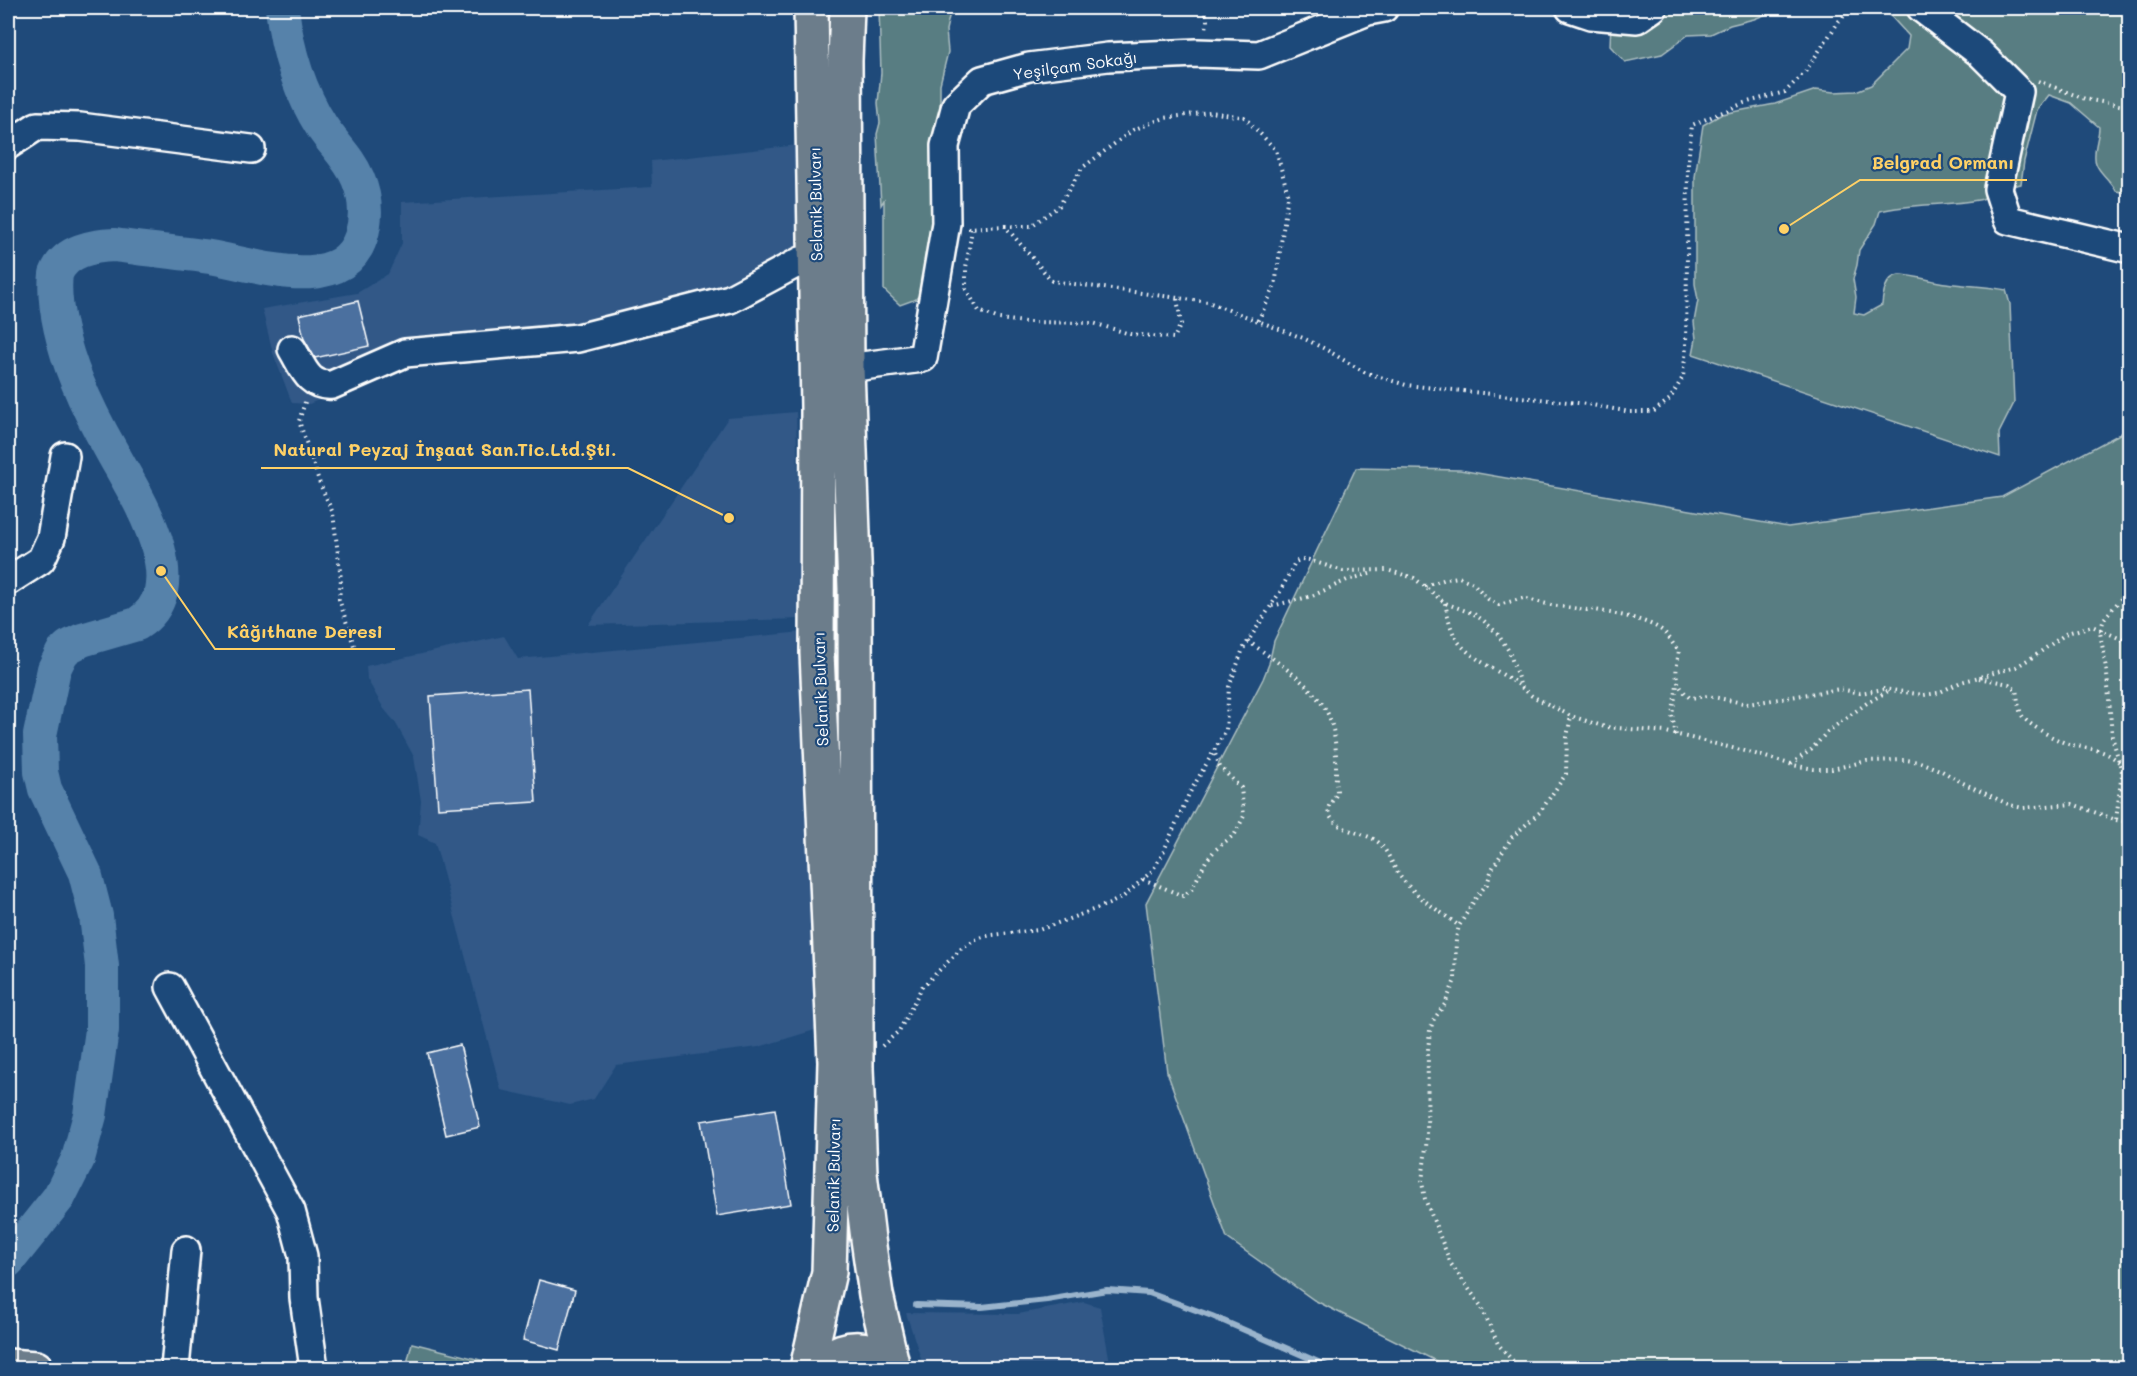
<svg xmlns="http://www.w3.org/2000/svg" width="2137" height="1376" viewBox="0 0 2137 1376" font-family="Mali,sans-serif">
	<rect width="100%" height="100%" fill="#1f4a7a"/>
	<filter id="ink" filterUnits="userSpaceOnUse"><feTurbulence type="fractalNoise" baseFrequency=".0167" numOctaves="2"/><feDisplacementMap in="SourceGraphic" scale="12" xChannelSelector="R" yChannelSelector="G"/><feConvolveMatrix kernelMatrix="1 2 1 2 8 2 1 2 1" color-interpolation-filters="sRGB"/></filter>
	<g filter="url(#ink)">
		<path fill="#305887" d="M807 144 812 265 726 311 403 364 309 404 292 403 273 353 262 309 357 293 388 274 402 243V202L652 187 651 161Z
			M796 412 802 619 588 625 728 418Z
			M813 631 815 1030 759 1047 616 1065 594 1099 570 1105 501 1090 435 843 418 835 421 801 414 757 395 722 384 709 367 679 366 666 504 636 518 659Z
			M1084 1302 1100 1307 1111 1368H924L906 1313 1018 1314Z"/>
		<path fill="#587d82" stroke="#acbec0" stroke-width="1.5" d="M879 8H951L946 30 948 52 940 84V122L934 216 926 286 916 299 900 305 884 290V200L881 205 877 134 880 123 878 103 881 73Z
			M1606 8H1782L1754 19 1730 25 1711 34 1688 35 1662 54 1625 62 1610 46 1611 23Z
			M1878 8H2129V193L2116 191C2111 180 2095 170 2095 158 2094 148 2099 137 2099 127L2071 103 2049 95 2037 110 2024 161 2021 184C2013 186 2001 187 1993 191 1987 195 1986 199 1978 200 1946 206 1912 203 1880 211L1876 224 1859 250 1857 265 1853 279 1856 297 1854 313 1864 315 1882 305C1883 294 1885 277 1899 275 1909 274 1935 282 1946 283 1966 286 1986 286 2006 290L2010 304 2014 403 1999 433 2000 457 1693 354 1696 339 1694 322 1698 300 1695 284V177L1703 125 1722 114 1775 104 1816 90 1834 92 1856 91 1871 85 1907 49 1909 36 1885 10Z
			M2129 429V1368H1450L1314 1300 1227 1238 1167 1072 1146 903 1263 679 1269 664 1274 641 1356 468 1460 470 1788 527 2002 497Z
			M412 1343 509 1367V1368H406Z"/>
		<g fill="none" stroke-linecap="round" stroke-linejoin="round">
			<path stroke="#9ab4cc" stroke-width="6" d="M916 1305 982 1307 1047 1300 1107 1290 1149 1293 1212 1316 1332 1368"/>
			<path stroke="#5782aa" stroke-width="34" d="M8 1261 59 1197 78 1159 90 1115 102 1030V966L96 916 85 873 45 789 41 772 40 735 54 669 62 653 68 647 82 640 137 624C197 587 135 494 112 452 99 429 87 406 77 381 65 352 52 306 56 274 65 250 93 246 115 245 146 250 178 252 210 257 253 264 341 297 361 237 367 218 366 198 358 179 350 159 334 145 322 127 299 91 287 50 282 8"/>
		</g>
		<path fill="#4b709f" stroke="#fff" stroke-width="1.5" d="M358 301 369 346 315 358 304 339 299 315Z
			M528 689 536 802 438 808 430 696Z
			M460 1045 480 1127 446 1135 427 1053Z
			M775 1109 791 1204 717 1216 701 1121Z
			M539 1280 575 1290 559 1350 523 1340Z"/>
		<g fill="none" stroke-linecap="round" stroke-linejoin="round">
			<g stroke="#fff" stroke-width="32">
				<path id="minor" d="M1570 8 1591 15 1637 19 1653 8
					M1921 8 1981 54 2019 92 1998 189 2008 220 2130 249
					M8 145 37 126 80 127 251 149
					M292 349C303 367 308 387 332 385L405 353 578 338 730 299 801 261 816 259
					M847 368 923 358 946 223 945 146 956 105 982 80 1029 67 1108 57 1197 53 1259 55 1368 11 1384 8
					M8 581 41 560 51 538 65 456
					M170 987 291 1211 303 1256 304 1298 314 1368
					M175 1368 186 1250"/>
			</g>
			<g stroke="#fff" stroke-width="38">
				<path id="major" d="M847 8 845 61 847 368 855 589 856 1068 860 1173 868 1239 876 1295 893 1368
					M8 1366 36 1368
					M807 1368 829 1272 835 1062 817 653 818 409 811 8
					M820 1368C830 1352 852 1345 870 1351 878 1353 886 1363 893 1368"/>
			</g>
			<path stroke="#fff" stroke-width="4" stroke-dasharray="1.5 4.5" stroke-linecap="butt" d="M1205 8 1207 20 1206 31
				M2038 81 2085 99 2130 107
				M1005 226H1031L1059 206 1082 168 1133 130 1164 118 1210 112 1244 117 1276 150 1288 194 1275 286 1258 321
				M968 228 1005 226 1052 281 1208 302 1303 338 1325 349 1364 372 1406 385 1587 404 1630 412H1653L1670 399 1683 377 1686 348 1688 163 1692 125 1744 103 1785 92 1805 72 1839 21 1852 8
				M972 229 966 268V289L979 311 999 319 1025 322 1093 323 1130 334 1174 338 1181 324 1177 298
				M305 402 299 421 320 484 333 513 341 579 339 599 355 649
				M1425 586 1446 579 1459 577 1473 583 1488 599 1499 605 1523 598 1551 605 1587 610 1591 609C1613 614 1641 617 1660 629 1671 636 1672 646 1679 650 1676 673 1672 681 1690 698L1708 696 1748 704 1840 689 1860 693 1884 689 1924 695 1938 693 1961 682 2016 667 2036 655 2067 633 2092 626 2130 643
				M1445 603C1448 616 1450 629 1457 640 1469 658 1501 672 1519 685
				M1272 606 1312 596 1347 580 1373 573
				M1248 641C1274 660 1319 688 1330 719 1337 739 1336 758 1336 778 1335 782 1337 788 1337 792 1335 801 1324 805 1330 816 1340 833 1364 831 1378 842 1389 851 1393 869 1403 880 1419 899 1440 911 1459 926
				M1979 678 2009 684 2016 690C2018 698 2018 710 2023 717 2030 726 2061 743 2072 745 2090 749 2104 749 2119 762
				M1676 735 1672 715 1677 685
				M1791 764 1811 750 1827 732 1867 703 1890 690
				M2116 820 2130 822
				M1143 879 1183 896 1192 889 1206 861 1215 850 1235 834 1244 816 1241 788 1220 767 1214 751
				M882 1046 899 1031 922 987 961 949 979 938 992 935 1039 930 1109 904 1123 897 1152 871 1162 855 1189 794 1226 730 1229 687 1243 649 1280 592 1295 562 1302 559 1309 560 1343 571 1387 570 1414 578 1445 603 1474 614 1484 621 1497 633 1509 651 1521 687 1532 696 1571 716 1605 727 1666 732 1745 751 1793 765 1814 769H1832L1867 761 1906 760 1920 762 1942 771 1963 783 2010 805 2023 808 2072 804 2116 820 2122 772 2112 736 2107 674 2100 632 2104 619 2130 588
				M1523 1368 1512 1360 1498 1344 1481 1306 1451 1264 1425 1199 1422 1182 1427 1138 1428 1050 1430 1030 1434 1019 1445 1004 1455 980 1456 938 1459 926 1477 896 1487 884 1492 869 1512 837 1540 812 1566 774 1567 737 1571 716"/>
			<use href="#minor" stroke="#1f4a7a" stroke-width="27"/>
			<use href="#major" stroke="#6c7d8b" stroke-width="33"/>
		</g>
	</g>
	<g text-anchor="middle" dominant-baseline="central" stroke-width="4.5" stroke-linejoin="round" paint-order="stroke">
		<g font-size="16" fill="#fff" stroke="#1f4a7a">
			<text transform="translate(1075 65) rotate(-8)">Yeşilçam Sokağı</text>
			<text transform="translate(815 204) rotate(-91)">Selanik Bulvarı</text>
			<text transform="translate(820 689) rotate(-92)">Selanik Bulvarı</text>
			<text transform="translate(833 1175) rotate(-89)">Selanik Bulvarı</text>
		</g>
	</g>
	<path fill="none" stroke="#ffd166" stroke-width="2" d="M1784 229L1860 180H2027M729 518L628 468H261M161 571L215 649H395"/>
	<g fill="#ffd166" stroke="#1f4a7a" stroke-width="2">
		<circle cx="1784" cy="229" r="6"/>
		<circle cx="729" cy="518" r="6"/>
		<circle cx="161" cy="571" r="6"/>
	</g>
	<g font-size="18" text-anchor="middle" font-weight="bold" fill="#ffd166" stroke="#1f4a7a" stroke-width="4.5" stroke-linejoin="round" paint-order="stroke">
		<text x="1943" y="169">Belgrad Ormanı</text>
		<text x="445" y="456">Natural Peyzaj İnşaat San.Tic.Ltd.Şti.</text>
		<text x="305" y="638">Kâğıthane Deresi</text>
	</g>
	<rect width="2137" height="1376" fill="none" stroke="#1f4a7a" stroke-width="30"/>
	<rect x="15" y="15" width="2107" height="1346" fill="none" stroke="#fff" stroke-width="2" filter="url(#ink)"/>
</svg>
